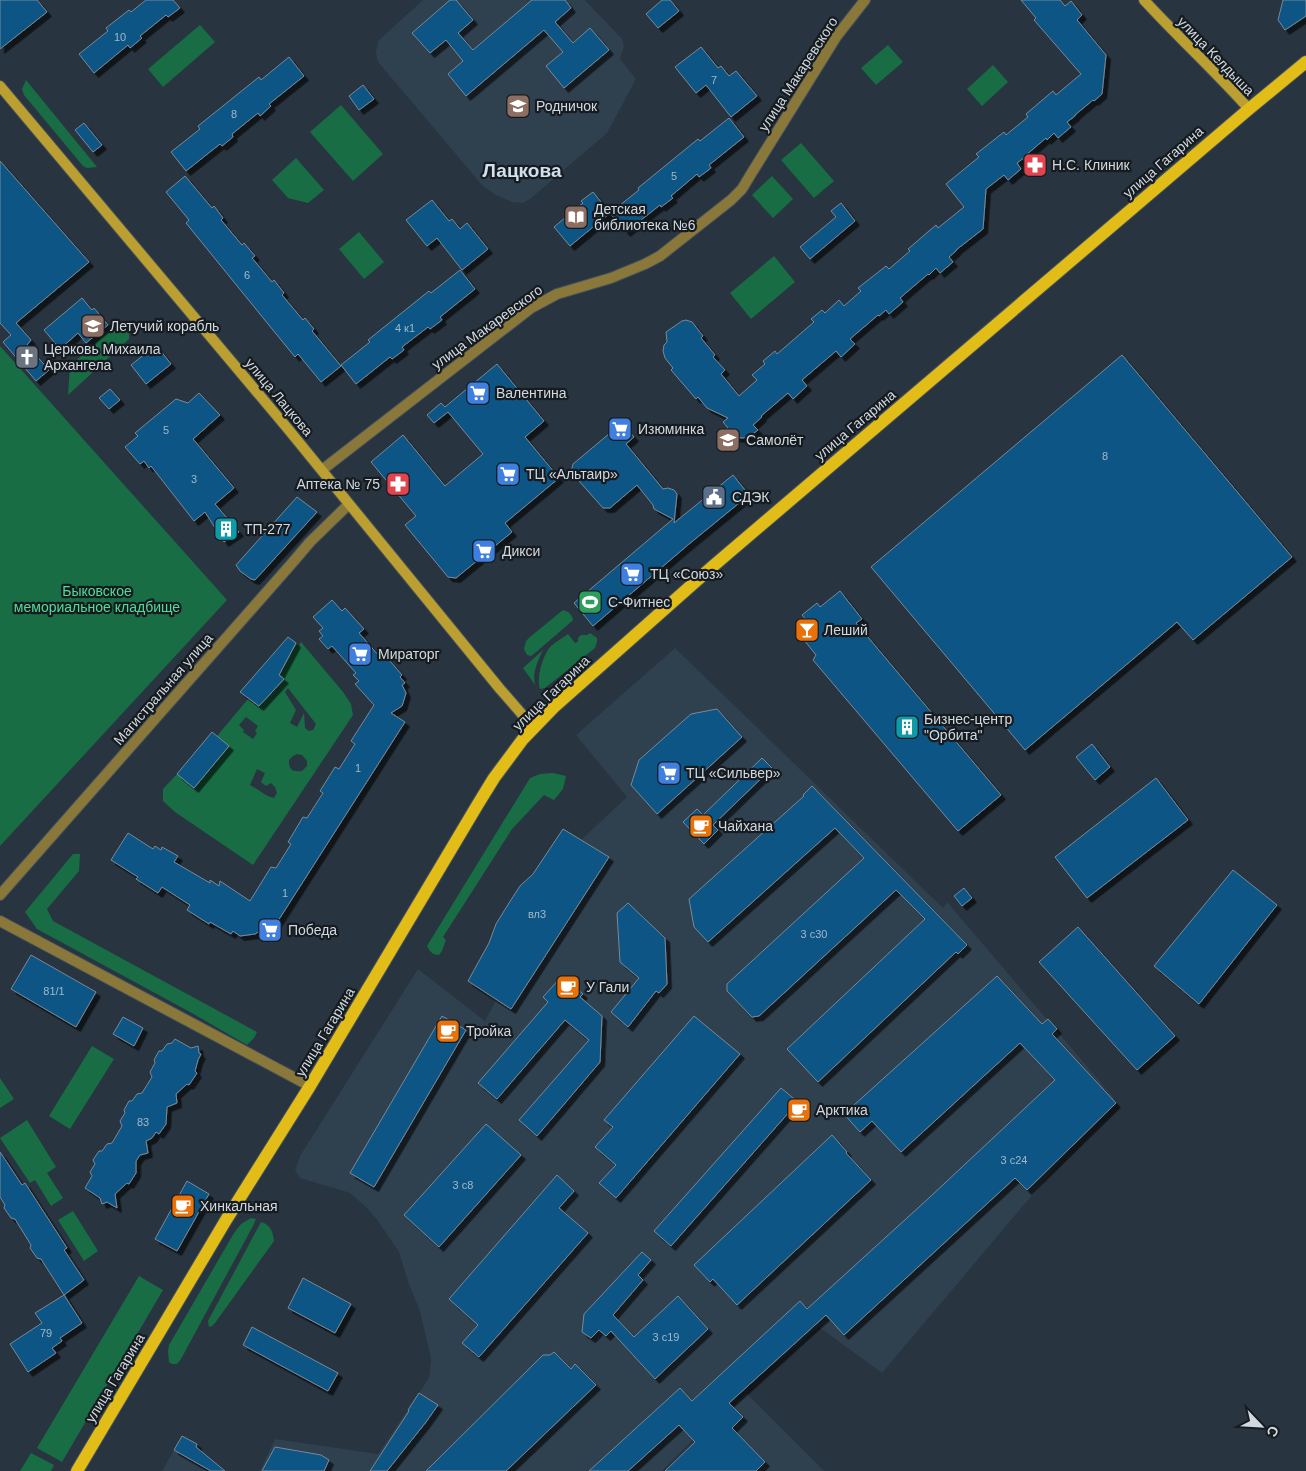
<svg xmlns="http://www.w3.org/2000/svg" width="1306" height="1471" viewBox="0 0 1306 1471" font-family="Helvetica,sans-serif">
	<defs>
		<filter id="shadow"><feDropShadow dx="4.5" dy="4.5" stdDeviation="0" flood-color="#0009"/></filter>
	</defs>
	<rect width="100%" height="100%" fill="#28343f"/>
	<path fill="#2f404f" d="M423 0H585L622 39 624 46 620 59 636 79 607 133 530 199 522 203 512 202 494 194 482 185 378 62 376 53 378 41Z
		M675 648 943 908 947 902 1114 1098 882 1373 819 1327 734 1398 662 1471H260L275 1439 378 1454 429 1378 431 1359 420 1311 409 1284 399 1252 378 1221 367 1208 350 1193 300 1178 295 1171 300 1156 418 969 485 1021 496 1000 511 1009 609 858 581 840 627 797 576 735Z
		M746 1393 824 1471H668Z
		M174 1450 211 1471H162Z"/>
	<path fill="#186d45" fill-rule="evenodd" d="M200 25 215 42 163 87 148 69Z
		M888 45 903 62 876 85 861 68Z
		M993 65 1008 82 982 106 967 89Z
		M26 80 97 167 87 168 83 166 24 95 22 89Z
		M341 105 383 154 353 181 310 132Z
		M801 143 834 181 814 198 781 160Z
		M296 158 324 190 308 203 288 198 272 180Z
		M772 176 793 199 773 218 752 195Z
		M359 232 384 262 364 279 339 249Z
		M774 256 795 282 751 319 730 293Z
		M124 323 129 328V339L68 395 70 366 109 331Z
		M0 346 227 600 0 846Z
		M563 610C568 611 572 614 573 620L571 622 535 653 531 656 527 655 524 649 526 641 530 637Z
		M590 633 597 638V642L595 648 545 688 540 689C536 678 543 654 551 646 556 642 562 638 568 634L575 643 578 642V638L581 635H587Z
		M301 642 343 692 351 704 353 715 253 865 175 812 163 801V789L177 774 194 788 228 746 217 736 248 699 259 706 284 679 279 675 296 643 298 647ZM288 688 316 724 313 730 309 731 305 728 304 713 297 727 290 723 296 710 285 692ZM246 717 258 726 255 731 257 733 253 739 243 732 244 730 239 725ZM297 754 302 755 307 761V766L302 771C292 772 289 770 289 760L293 756ZM257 769 265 773 261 782 266 786 271 783 275 787 277 793 274 798C265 796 258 789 250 785Z
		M543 650C538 661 532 672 535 685L523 668Z
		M553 773 566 776 563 789 554 800 544 795 512 829 443 937 446 940 442 951 439 955C433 955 430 952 427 946L530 778 540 774Z
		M73 854H80L79 871 47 909 53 921 257 1032 254 1038 247 1045 190 1012 37 929 25 912Z
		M92 1046 114 1059 70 1129 49 1116Z
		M0 1078 14 1099 0 1108Z
		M27 1120 56 1167 47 1173 63 1198 51 1206 35 1180 30 1183 0 1138Z
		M73 1211 98 1251 84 1261 58 1220Z
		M251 1218 256 1219 253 1226 181 1359 177 1364H172L169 1362 168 1351 169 1345 234 1233 241 1224Z
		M261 1222C271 1225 273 1232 274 1241L215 1323 212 1326 209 1327 208 1321Z
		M139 1276 163 1290 62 1462 37 1448Z
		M31 1453 54 1465 51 1471H20Z"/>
	<path fill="#0b5485" stroke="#7b8996" filter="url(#shadow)" d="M0 0H37L47 12 0 49Z
		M146 0H173L180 8 168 17 166 15 140 36 142 38 130 48 128 45 94 73 79 54 108 31 106 28 129 10 131 12Z
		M450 0H456L473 20 458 33 473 50 532 0H565L571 8 555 22 573 43 590 28 609 50 564 88 546 66 563 52 544 30 466 96 448 74 463 61 446 40 430 53 412 33Z
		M662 0H670L679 11 658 28 646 14Z
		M1021 0H1060L1065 6 1071 1 1082 15 1077 20 1106 55 1102 94 1094 101 1093 100 1075 115V116L1067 122 1071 127 1058 138 1054 133 1047 140 1046 138 1025 156V157L1017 163 1021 169 1008 180 1004 175 986 189 983 229 956 250V251L949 257 953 262 940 273 936 268 929 275 928 274 900 298 903 302 889 314 886 310 879 316 878 315 850 339 855 344 841 357 836 351 802 380 807 386 793 399 788 393 761 416 762 417 753 425 758 430 750 436 743 438 734 437 724 431 728 428 723 422 728 418 707 408 698 397 696 399 671 370 673 368 665 358 663 351 664 345 667 342 666 332 682 321 686 320 692 322 703 336 701 338 715 355 713 357 725 370 721 374 739 396 757 380 752 375 765 364 763 361 775 351 777 354 814 322 811 319 822 310 825 313 839 300 844 306 861 291 858 288 886 266 889 269 910 251 908 249 936 225 938 228 964 207 946 184 979 157 976 154 1004 132 1006 135 1028 117 1026 114 1053 91 1056 95 1081 74 1034 20 1036 18Z
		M1283 0H1306V16L1285 30 1278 20Z
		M701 47 718 68 721 66 729 76 736 71 757 96 731 117 706 85 696 93 675 67Z
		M289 57 304 76 269 104 271 106 260 116 258 113 232 134 233 137 222 146 220 144 186 171 171 152 200 129 198 126 259 77 261 80Z
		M363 85 374 99 359 110 349 96Z
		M729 118 744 137 709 165 711 168 699 177 697 174 671 196 673 198 661 207 660 205 626 232 610 213 639 190 638 188 698 139 700 141Z
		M84 123 102 145 93 152 75 130Z
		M0 161 89 262 16 323 31 340 27 345 49 370 36 381 3 342 11 335 0 323Z
		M185 176 212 208 214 206 223 218 221 220 242 245 244 243 255 256 252 258 272 282 274 280 284 293 282 295 303 320 305 318 314 329 312 331 341 366 321 382 298 354 295 357 277 335 186 223 189 220 166 192Z
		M593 192 610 213 570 246 554 227 583 203 581 201Z
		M432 200 449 221 452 219 460 229 467 223 488 249 462 270 437 238 427 246 406 220Z
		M841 203 855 221 810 259 800 247 836 217 831 211Z
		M460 270 475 289 440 317 442 320 430 329 428 327 402 347 404 350 392 359 390 357 356 384 341 365 370 342 368 340 429 291 431 293Z
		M82 298 92 310 94 308 108 325 86 343 78 333 60 349 44 330Z
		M156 345 171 364 146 384 131 365Z
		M1122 355 1292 557 1193 640 1177 622 1025 750 871 567Z
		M497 364 544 421 525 437 559 478 505 523 512 532 456 578 448 577 405 525 416 516 371 462 403 435 445 486 483 454 448 412 434 423 427 415 441 403 445 407Z
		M110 389 120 400 109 409 99 398Z
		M199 393 220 415 193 439 234 488 215 504 239 532 224 542 205 512 194 521 151 466 149 468 144 461 140 464 125 447 138 436 135 433 176 399 188 403Z
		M622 423 634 437 626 444 663 489 668 488 674 490 677 494 674 523 733 475 749 495 689 544 593 626 574 603 673 519 654 509 653 505 637 485 610 508H603L571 472 573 464Z
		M297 497 317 512 255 580 251 579 240 571 236 565Z
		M840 591 862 619 856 623 1001 795 958 831 813 660 816 655 796 630 807 621 802 615 817 603 820 607Z
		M332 600 342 611 345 608 364 629 359 633 379 656 384 654 402 675 400 677 405 683 402 685 406 693 402 706 391 713 405 722 276 924 267 918 260 931 255 934 240 936 233 931 231 934 210 922 209 924 187 910 190 905 162 887 158 893 136 879 138 877 111 860 128 833 153 849 155 846 161 850 162 847 178 856 174 862 210 883V880L219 886 220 881 250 901 271 867 276 868 291 844 288 842 303 817 307 818 323 793 320 791 335 767 339 769 355 744 351 741 374 705 355 684 359 681 353 675 356 673 332 646 328 649 319 639 323 636 319 631 323 628 313 617Z
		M288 637 296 643 279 675 284 679 259 706 240 692Z
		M717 709 742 737 657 814 631 785 639 760 691 714Z
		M212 732 229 746 194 788 177 774Z
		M1092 744 1110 767 1095 780 1076 757Z
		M762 758 772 768 713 825 718 830 704 844 683 822 697 809 703 815Z
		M1156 778 1188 820 1087 898 1055 857Z
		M812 786 967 945 958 954 956 952 818 1082 787 1049 925 919 896 890 759 1016 752 1017 727 991V984L864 858 835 828 708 942 694 927 689 899 804 796 803 795Z
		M563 829 609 857 511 1009 468 981 489 943 496 924 509 903 520 886 533 874Z
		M1233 870 1277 905 1199 1004 1154 966Z
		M964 888 972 898 962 906 954 896Z
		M628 903 665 938 667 984 659 993 656 991 628 1027 611 1012 639 978 620 962 617 913Z
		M1078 927 1175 1036 1137 1070 1039 962Z
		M31 955 96 992 76 1027 11 989Z
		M562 976 583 994 580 997 602 1016 600 1062 537 1136 519 1120 589 1040 565 1020 497 1099 478 1083 548 1002 543 997Z
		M997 976 1042 1024 1048 1019 1057 1029 1052 1034 1116 1103 1027 1190 1015 1178 844 1335 826 1315 729 1403 743 1417 732 1428 765 1462 756 1471H665L695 1442 679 1425 628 1471H589L680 1388 692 1401 800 1301 807 1309 930 1197 1055 1080 1020 1043 901 1152 872 1121 860 1132 844 1114Z
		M442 1016 466 1030 374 1187 350 1173Z
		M694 1016 740 1054 616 1198 599 1183 616 1165 595 1147 613 1127 604 1120Z
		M123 1017 143 1028 134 1046 113 1034Z
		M175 1039 191 1048 198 1046 199 1053 201 1054 198 1060 195 1071 197 1073 189 1085 187 1084 176 1094 177 1103 167 1107 166 1124 159 1134 156 1132 152 1138 146 1141 148 1153 140 1155 136 1161V1173L129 1184 127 1183 115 1194 117 1208 107 1202 102 1204 100 1198 85 1188 92 1176 90 1172 95 1164 93 1160 99 1151H102L107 1144 112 1143 122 1126 120 1121 125 1113 124 1110 129 1101H132L137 1094 142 1093 152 1077 150 1072 155 1063 154 1060 159 1051H162L167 1044 172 1043Z
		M781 1088 798 1102 671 1246 654 1231Z
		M486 1124 521 1155 439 1247 404 1215Z
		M832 1135 847 1152 846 1153 871 1180 737 1305 713 1279 710 1282 694 1265Z
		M0 1152 22 1185 25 1183 67 1248 64 1250 84 1280 64 1295 41 1259 37 1258 30 1248 31 1245 15 1219 11 1218 4 1208 5 1205 0 1197Z
		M557 1175 574 1191 559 1208 588 1233 479 1357 462 1343 478 1325 449 1299Z
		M187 1181 209 1194 177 1251 155 1239Z
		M642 1252 651 1260 638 1275 643 1280 613 1315 634 1337 678 1296 708 1329 655 1379 611 1331 606 1336 599 1330 591 1338 582 1332 584 1314Z
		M303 1278 351 1304 335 1333 288 1308Z
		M64 1295 82 1323 60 1338 62 1341 52 1348 56 1353 28 1372 10 1344 42 1323 35 1313Z
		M252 1327 338 1373 328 1391 243 1345Z
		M554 1352 571 1369 575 1364 596 1385 506 1471H426L543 1355H550Z
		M419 1393 438 1405 426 1422 387 1471H370L409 1411 408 1410Z
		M182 1436 197 1444 196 1447 225 1471H211L174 1450Z
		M275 1447 321 1455 329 1460 324 1471H262Z"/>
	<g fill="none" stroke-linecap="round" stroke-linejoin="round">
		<g stroke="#46525c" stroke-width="12">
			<path id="street" d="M322 470 531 308 557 294 611 278 645 264 660 256 731 200 742 189 751 174 836 37 865 0
				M0 895 293 562 310 542 349 504
				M0 921 310 1086"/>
		</g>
		<g stroke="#46525c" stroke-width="12">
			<path id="secondary" d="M1144 0C1178 37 1215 71 1249 109
				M0 86 288 429 500 689 534 728"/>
		</g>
		<g stroke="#46525c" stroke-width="14">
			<path id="primary" d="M77 1471 226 1220 310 1086 478 804 494 778 523 739 554 707 606 661 712 567 1249 109 1306 62"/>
		</g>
		<use href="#street" stroke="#8a783a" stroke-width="10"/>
		<use href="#secondary" stroke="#bb9f30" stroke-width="10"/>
		<use href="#primary" stroke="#e2bd18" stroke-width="12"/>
	</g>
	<defs>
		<g id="school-square" transform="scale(1.25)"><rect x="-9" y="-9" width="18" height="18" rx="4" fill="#8d6e63" stroke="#161b20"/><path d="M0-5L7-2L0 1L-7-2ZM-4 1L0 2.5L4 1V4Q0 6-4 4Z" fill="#fff"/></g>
		<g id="pharmacy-square" transform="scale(1.25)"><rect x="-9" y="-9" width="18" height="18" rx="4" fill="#e0444e" stroke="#161b20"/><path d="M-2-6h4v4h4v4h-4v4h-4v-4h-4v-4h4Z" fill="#fff"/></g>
		<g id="library-square" transform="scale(1.25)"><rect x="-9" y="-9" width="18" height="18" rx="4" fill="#8d6e63" stroke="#161b20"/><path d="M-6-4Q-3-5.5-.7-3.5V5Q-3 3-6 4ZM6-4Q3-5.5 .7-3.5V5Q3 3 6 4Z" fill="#fff"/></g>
		<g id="church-square" transform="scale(1.25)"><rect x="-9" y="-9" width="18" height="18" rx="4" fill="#6b7280" stroke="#161b20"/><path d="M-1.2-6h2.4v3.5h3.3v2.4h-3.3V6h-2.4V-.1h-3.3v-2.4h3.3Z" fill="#fff"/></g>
		<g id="supermarket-square" transform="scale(1.25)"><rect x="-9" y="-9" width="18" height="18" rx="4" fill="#3f7fe0" stroke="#161b20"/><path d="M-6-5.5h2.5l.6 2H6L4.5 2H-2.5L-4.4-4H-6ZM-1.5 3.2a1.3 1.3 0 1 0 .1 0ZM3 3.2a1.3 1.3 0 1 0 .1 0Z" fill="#fff"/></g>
		<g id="civic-square" transform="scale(1.25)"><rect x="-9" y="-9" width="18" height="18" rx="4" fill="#5c6f8a" stroke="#161b20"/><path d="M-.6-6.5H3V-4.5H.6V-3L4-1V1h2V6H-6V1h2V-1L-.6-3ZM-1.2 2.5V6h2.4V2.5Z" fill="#fff"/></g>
		<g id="building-square" transform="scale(1.25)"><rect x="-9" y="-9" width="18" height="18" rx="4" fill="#0f9aa8" stroke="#161b20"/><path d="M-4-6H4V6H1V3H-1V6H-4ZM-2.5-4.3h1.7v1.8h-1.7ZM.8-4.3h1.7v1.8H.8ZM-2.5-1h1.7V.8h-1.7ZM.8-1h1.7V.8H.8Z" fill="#fff"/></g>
		<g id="stadium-square" transform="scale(1.25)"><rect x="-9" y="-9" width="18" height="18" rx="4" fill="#2e9e5b" stroke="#161b20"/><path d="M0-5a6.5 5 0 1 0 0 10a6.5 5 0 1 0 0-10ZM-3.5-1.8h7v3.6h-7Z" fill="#fff"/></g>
		<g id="bar-square" transform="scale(1.25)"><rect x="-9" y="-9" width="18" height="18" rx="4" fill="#e8710a" stroke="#161b20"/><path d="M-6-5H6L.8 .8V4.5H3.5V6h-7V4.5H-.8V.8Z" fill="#fff"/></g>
		<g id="cafe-square" transform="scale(1.25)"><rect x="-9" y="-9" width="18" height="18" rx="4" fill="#e8710a" stroke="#161b20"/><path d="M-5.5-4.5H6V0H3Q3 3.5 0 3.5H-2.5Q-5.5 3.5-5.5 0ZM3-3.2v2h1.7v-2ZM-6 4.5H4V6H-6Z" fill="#fff"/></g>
	</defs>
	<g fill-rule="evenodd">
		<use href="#school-square" x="518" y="106"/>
		<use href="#pharmacy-square" x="1035" y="165"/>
		<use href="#library-square" x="576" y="217"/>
		<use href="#school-square" x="93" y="326"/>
		<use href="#church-square" x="27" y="357"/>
		<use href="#supermarket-square" x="478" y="393"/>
		<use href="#supermarket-square" x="620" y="429"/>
		<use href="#school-square" x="728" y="440"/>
		<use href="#supermarket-square" x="508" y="474"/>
		<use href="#pharmacy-square" x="398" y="484"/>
		<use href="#civic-square" x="714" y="497"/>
		<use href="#building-square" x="226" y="529"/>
		<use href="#supermarket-square" x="484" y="551"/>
		<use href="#supermarket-square" x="632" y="574"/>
		<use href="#stadium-square" x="590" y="602"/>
		<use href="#bar-square" x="807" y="630"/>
		<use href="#supermarket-square" x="360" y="654"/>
		<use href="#building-square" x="907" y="727"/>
		<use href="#supermarket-square" x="669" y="773"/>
		<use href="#cafe-square" x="701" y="826"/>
		<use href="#supermarket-square" x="270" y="930"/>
		<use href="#cafe-square" x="568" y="987"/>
		<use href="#cafe-square" x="448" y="1031"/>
		<use href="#cafe-square" x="799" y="1110"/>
		<use href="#cafe-square" x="183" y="1206"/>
	</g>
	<g text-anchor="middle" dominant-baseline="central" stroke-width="4.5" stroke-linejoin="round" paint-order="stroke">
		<g font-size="11" fill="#a0b8c9">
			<text x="120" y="37">10</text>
			<text x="714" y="80">7</text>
			<text x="234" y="114">8</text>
			<text x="674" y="176">5</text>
			<text x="247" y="275">6</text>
			<text x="405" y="328">4 к1</text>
			<text x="166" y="430">5</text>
			<text x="1105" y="456">8</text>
			<text x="194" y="479">3</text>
			<text x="358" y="768">1</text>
			<text x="285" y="893">1</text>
			<text x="537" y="914">вл3</text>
			<text x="814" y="934">3 с30</text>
			<text x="54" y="991">81/1</text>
			<text x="143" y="1122">83</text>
			<text x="1014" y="1160">3 с24</text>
			<text x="463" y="1185">3 с8</text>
			<text x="46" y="1333">79</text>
			<text x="666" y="1337">3 с19</text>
		</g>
		<g font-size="14" fill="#d1d9e0" stroke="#161b20">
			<text transform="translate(1216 56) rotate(46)">улица Келдыша</text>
			<text transform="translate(798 74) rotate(-57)">улица Макаревского</text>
			<text transform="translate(1163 162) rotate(-41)">улица Гагарина</text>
			<text transform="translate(487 327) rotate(-36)">улица Макаревского</text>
			<text transform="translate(279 397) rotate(50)">улица Лацкова</text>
			<text transform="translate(855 425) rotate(-40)">улица Гагарина</text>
			<text transform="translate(163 689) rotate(-49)">Магистральная улица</text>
			<text transform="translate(551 693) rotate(-44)">улица Гагарина</text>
			<text transform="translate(325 1032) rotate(-59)">улица Гагарина</text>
			<text transform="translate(115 1378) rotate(-59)">улица Гагарина</text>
		</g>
		<g font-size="14" fill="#d1d9e0" stroke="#161b20" text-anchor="start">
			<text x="536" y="106">Родничок</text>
			<text x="1052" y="165">Н.С. Клиник</text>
			<text x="594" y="209">Детская<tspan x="594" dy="16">библиотека №6</tspan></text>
			<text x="110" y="326">Летучий корабль</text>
			<text x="44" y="349">Церковь Михаила<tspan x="44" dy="16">Архангела</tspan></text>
			<text x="496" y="393">Валентина</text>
			<text x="638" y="429">Изюминка</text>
			<text x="746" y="440">Самолёт</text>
			<text x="526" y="474">ТЦ «Альтаир»</text>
			<text x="380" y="484" text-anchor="end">Аптека № 75</text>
			<text x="732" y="497">СДЭК</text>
			<text x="244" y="529">ТП-277</text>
			<text x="502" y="551">Дикси</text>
			<text x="650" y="574">ТЦ «Союз»</text>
			<text x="608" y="602">С-Фитнес</text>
			<text x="824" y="630">Леший</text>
			<text x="378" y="654">Мираторг</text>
			<text x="924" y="719">Бизнес-центр<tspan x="924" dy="16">"Орбита"</tspan></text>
			<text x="686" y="773">ТЦ «Сильвер»</text>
			<text x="718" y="826">Чайхана</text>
			<text x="288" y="930">Победа</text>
			<text x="586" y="987">У Гали</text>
			<text x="466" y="1031">Тройка</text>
			<text x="816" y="1110">Арктика</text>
			<text x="200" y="1206">Хинкальная</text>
		</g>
		<g font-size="14" fill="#50dd95" stroke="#161b20">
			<text x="97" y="591">Быковское<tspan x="97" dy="16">мемориальное кладбище</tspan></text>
		</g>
		<g font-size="19" font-weight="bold" fill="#d1e0ee" stroke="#161b20">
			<text x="522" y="170">Лацкова</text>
		</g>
	</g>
	<g transform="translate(1261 1426) rotate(115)" stroke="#161b20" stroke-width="4" paint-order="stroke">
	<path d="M0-4L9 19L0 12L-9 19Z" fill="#d1d9e0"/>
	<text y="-8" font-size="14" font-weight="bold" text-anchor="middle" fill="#d1d9e0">С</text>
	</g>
</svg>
